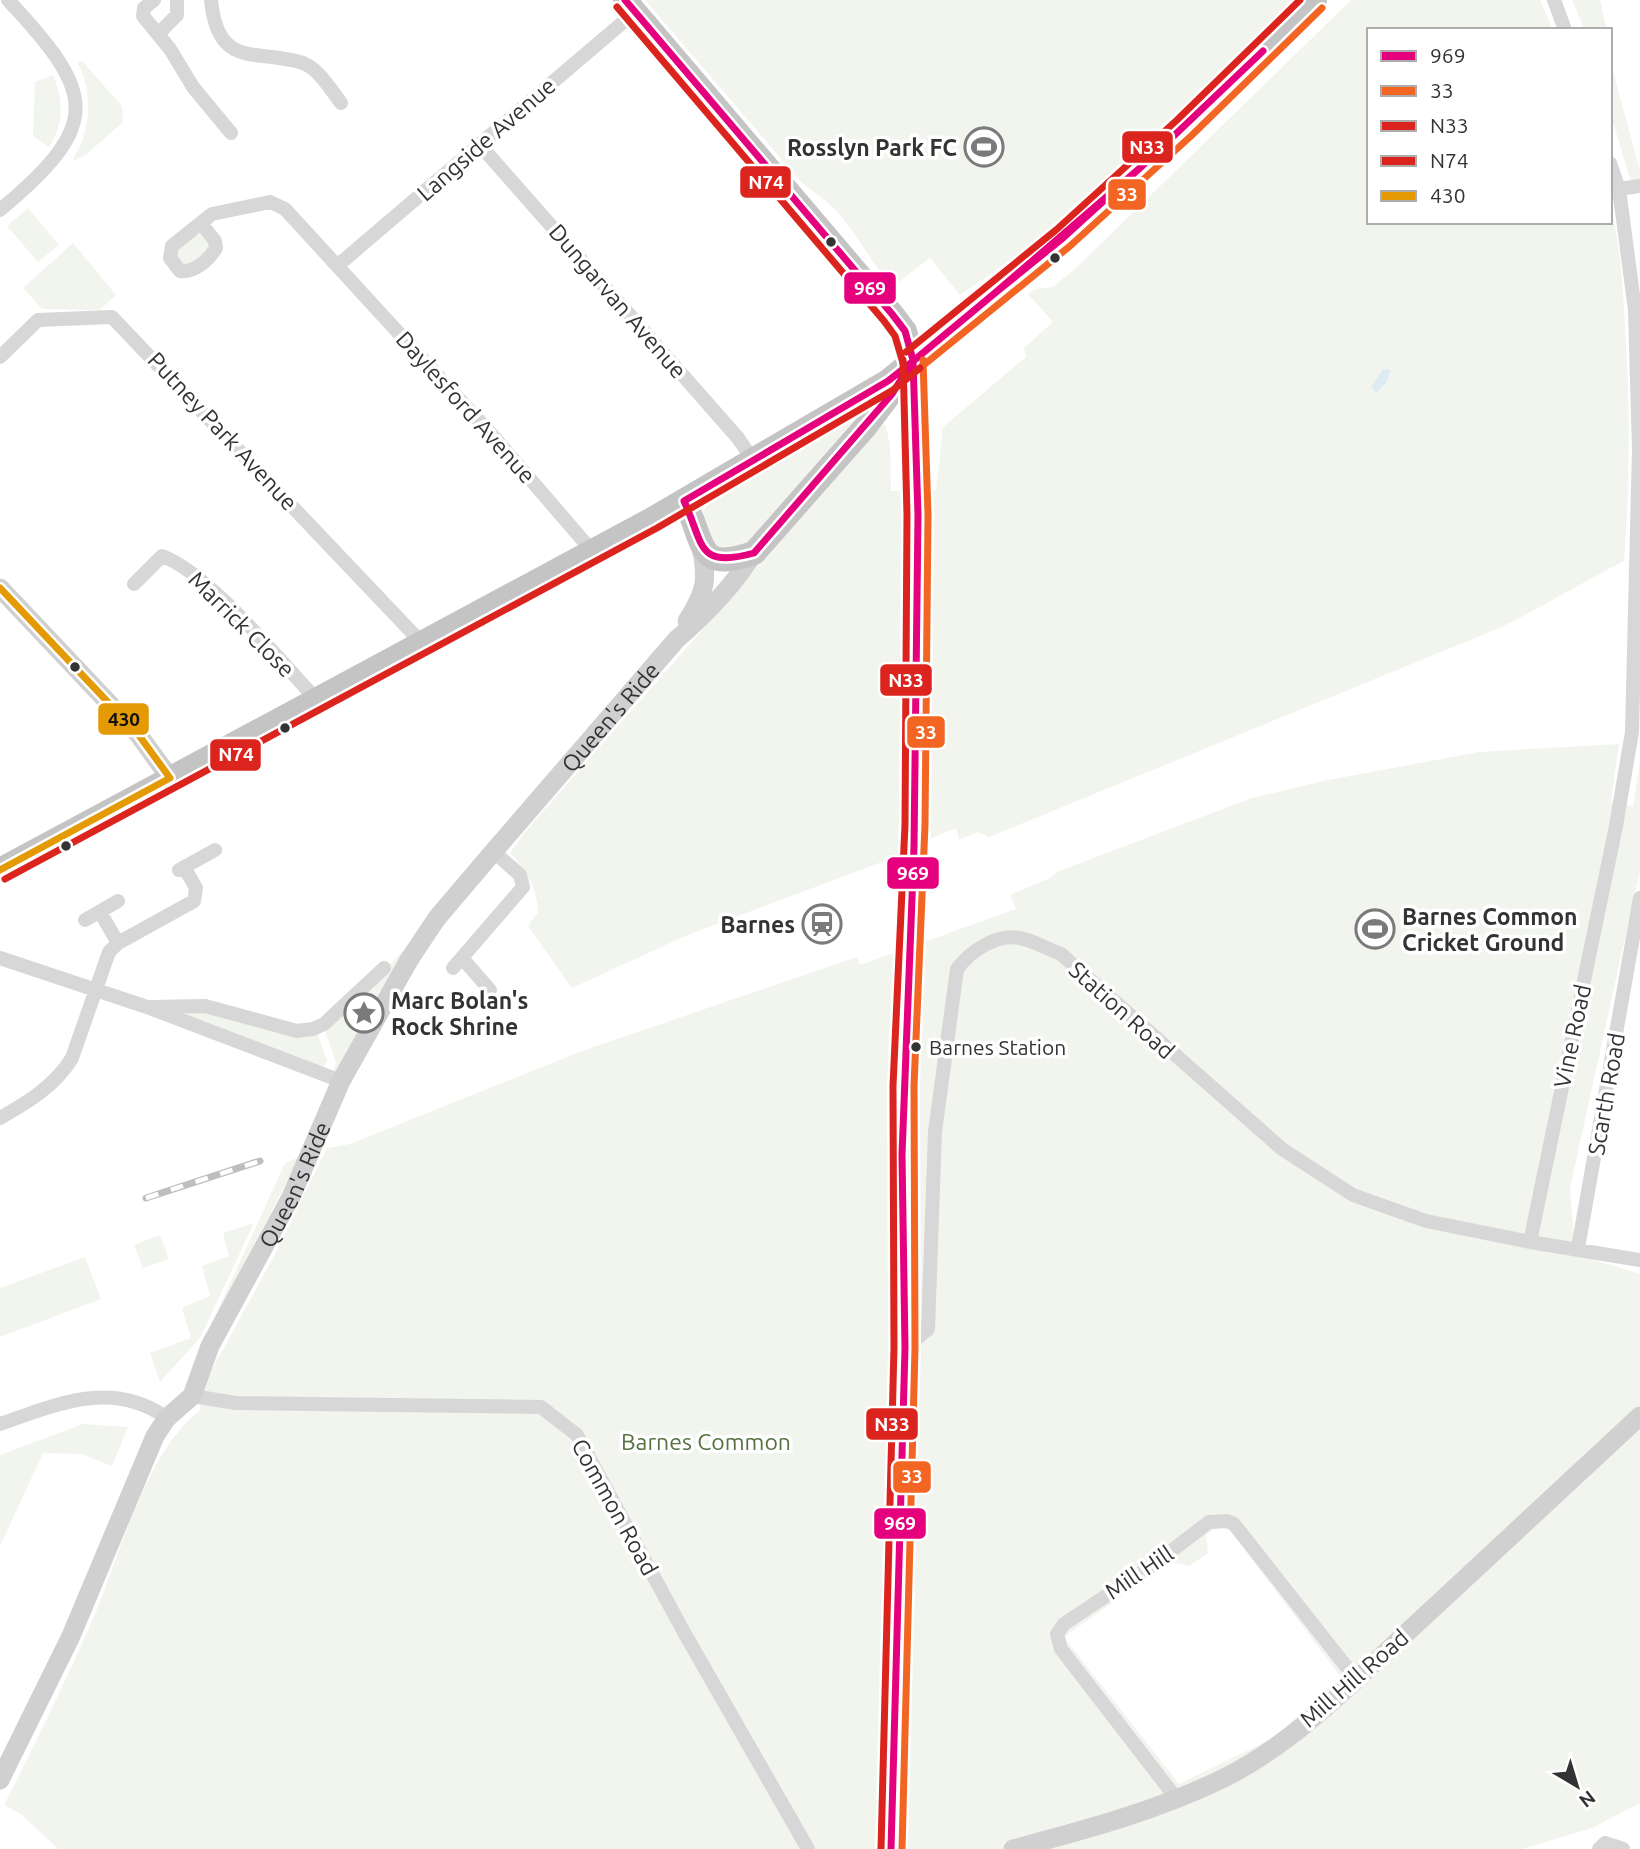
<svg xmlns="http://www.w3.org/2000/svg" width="1640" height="1849" viewBox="0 0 1640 1849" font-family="Ubuntu,sans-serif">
	<rect width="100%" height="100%" fill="#fff"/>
	<path fill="#f1f5ed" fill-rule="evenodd" d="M645 0H1293C1190 106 1083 212 960 295L930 258 892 287C872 264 859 237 840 215 829 202 815 193 802 183Z
		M1351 0H1540L1553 30H1369V222H1610V206C1621 245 1623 288 1625 329 1630 406 1630 484 1624 561 1581 583 1541 608 1497 629L989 837 978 832 959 840 956 828 929 839 930 810 899 819 898 856 685 936 572 988 528 926 538 912C537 888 526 870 510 853L524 833 881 426 885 424 890 444 891 491 936 490 943 427 1026 357 1024 348 1053 322 1028 294 1034 289 1053 287 1078 266Z
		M1572 0H1600L1607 30H1585Z
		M1610 60 1640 171V181L1631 182 1610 112Z
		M82 61 122 106 123 122 87 154 73 161C74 155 80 148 82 141 92 114 90 88 78 63Z
		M53 75C64 101 64 123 49 147L33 136 35 82Z
		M28 208 59 245 38 262 7 226Z
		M203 233 210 242C206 256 198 262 183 265L176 256C180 244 191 236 203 233Z
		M73 243 116 295 99 310 42 309 23 288Z
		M853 420 856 421 741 551 717 548 708 537 702 513 708 505Z
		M1619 744 1611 801 1633 807 1640 761V870L1570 1188 1575 1254 1640 1274V1803L1592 1828 1522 1849H58L22 1815 4 1805C35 1744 65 1683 92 1621 121 1554 143 1456 200 1410L203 1386 274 1256 327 1148 350 1144 582 1051 857 957 860 965 1016 909 1010 895 1050 878 1059 871 1252 798 1328 780 1479 752ZM1228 1528 1341 1677 1273 1738 1179 1784 1064 1637 1170 1562 1189 1566 1208 1553 1206 1535 1214 1529Z
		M413 941 372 1013 366 1006 358 1011 351 1003Z
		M173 1009 210 1011 317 1032 327 1061 323 1068 183 1016Z
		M346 1009 362 1031 340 1074 333 1070 336 1062 324 1028Z
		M300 1157 207 1334 285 1163Z
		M254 1223 200 1338 160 1382 150 1353 191 1338 182 1308 210 1296 202 1266 229 1256 223 1233Z
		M160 1235 169 1259 143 1268 134 1245Z
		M85 1257 101 1299 0 1337V1288Z
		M83 1424 128 1427 112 1466 82 1454 43 1453 0 1546V1455Z"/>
	<path fill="#ddebf3" d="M1383 369 1391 370 1386 383 1376 393 1371 387Z"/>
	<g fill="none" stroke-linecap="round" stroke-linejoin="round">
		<path stroke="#d7d7d7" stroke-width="14" d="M154 0 144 8 143 16 170 49 193 87 231 133
			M211 0C218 71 258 48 303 63 319 69 331 90 341 103
			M1554 0 1565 30
			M158 34 177 15V0
			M480 145 738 438 753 460
			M1619 189 1640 186
			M0 210C103 124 96 94 8 0
			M201 223 215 241 216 248C209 260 194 273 180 271L170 258 172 246 212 214 270 202 285 209 494 437 592 551
			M337 266 635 12
			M0 357 38 320 112 317 420 641
			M134 584 162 556C209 573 279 660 316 699
			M179 870 215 850
			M100 912 118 943
			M85 920 118 901
			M0 958 147 1007 341 1081
			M462 958 490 990
			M453 968 523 887 520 875 493 851
			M152 1007 205 1006 297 1031 313 1029 324 1024 384 968
			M0 1118C28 1102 55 1086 72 1058L109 952 118 943 194 901 196 888 184 867
			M1530 1242 1616 826 1632 732 1639 449 1635 310 1619 189 1610 163
			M1578 1248 1640 898
			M905 1348 928 1329 935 1132 957 969C970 952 996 933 1019 938 1033 940 1047 949 1061 954L1282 1149 1353 1195 1426 1221 1530 1242 1640 1260
			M192 1396 236 1403 541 1407 577 1435 685 1634 808 1849
			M0 1424C58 1404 112 1379 167 1418
			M1176 1798 1061 1649 1057 1634 1064 1624 1157 1562 1209 1522 1227 1521 1234 1524 1356 1679
			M1599 1849 1605 1843 1623 1849"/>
		<g stroke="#d0d0d0" stroke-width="19">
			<path d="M0 588 138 734 170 778"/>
			<path d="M687 621C706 591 708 580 701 546"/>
			<path id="s1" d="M0 1780 71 1636 155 1436 167 1418 192 1396 210 1346 291 1197 341 1081 409 960 437 918 488 858 676 640C705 615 733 586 754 553"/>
			<path d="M1013 1849C1084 1830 1157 1811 1224 1778 1296 1742 1355 1680 1414 1626 1489 1556 1565 1486 1640 1416"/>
		</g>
		<path stroke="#cacaca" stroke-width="21" d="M891 1849 905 1348 903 1086 915 825 918 515 913 360"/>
		<path stroke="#c4c4c4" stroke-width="24" d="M625 0 892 314 905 331 913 360
			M684 501C707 544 694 573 754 553L866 426 906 373
			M0 870 652 519 888 381 1063 238 1184 128 1315 0"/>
		<g stroke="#bebebe" stroke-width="7">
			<path id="rail" d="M146 1198 260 1161"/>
		</g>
		<use href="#rail" stroke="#fff" stroke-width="4.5" stroke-dasharray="13" stroke-linecap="butt"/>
		<g stroke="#fff" stroke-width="12">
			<path id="bus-1" d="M625 0 892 314 905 331 913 360 918 515 914 847 902 1155 905 1348 891 1849
				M1140 168 1263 51
				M1140 168 1263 51
				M995 293 1140 168
				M995 293 1063 238 1140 168
				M912 362 892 394 754 553C696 569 704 544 684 501L888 381Z
				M912 362 995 293
				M912 362 995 293"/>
		</g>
		<g stroke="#fff" stroke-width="12">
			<path id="bus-2" d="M920 368 1070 246 1191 136 1322 8
				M902 1849 915 1348 914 1086 925 825 928 515 923 360"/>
		</g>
		<g stroke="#fff" stroke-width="12">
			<path id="bus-3" d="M906 352 1056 230 1177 120 1300 0
				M881 1849 894 1348 893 1086 905 825 907 515 903 360"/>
		</g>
		<g stroke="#fff" stroke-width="12">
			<path id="bus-4" d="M617 7 884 321 895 336 903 363
				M5 879 657 528 893 390 920 368"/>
		</g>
		<g stroke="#fff" stroke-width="12">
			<path id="bus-5" d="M0 588 138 734 170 778
				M0 870 170 778"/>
		</g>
		<use href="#bus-1" stroke="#e5007d" stroke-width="7"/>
		<use href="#bus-2" stroke="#f26522" stroke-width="7"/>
		<use href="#bus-3" stroke="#dc241f" stroke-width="7"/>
		<use href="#bus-4" stroke="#dc241f" stroke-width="7"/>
		<use href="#bus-5" stroke="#e39a05" stroke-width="7"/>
	</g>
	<defs>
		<g id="stadium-ring" transform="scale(2.0125)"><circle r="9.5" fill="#fff" stroke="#7a7a7a" stroke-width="1.5"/><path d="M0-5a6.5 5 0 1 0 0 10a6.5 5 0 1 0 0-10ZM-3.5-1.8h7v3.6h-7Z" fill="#7a7a7a"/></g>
		<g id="station-ring" transform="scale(2.0125)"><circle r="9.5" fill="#fff" stroke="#7a7a7a" stroke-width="1.5"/><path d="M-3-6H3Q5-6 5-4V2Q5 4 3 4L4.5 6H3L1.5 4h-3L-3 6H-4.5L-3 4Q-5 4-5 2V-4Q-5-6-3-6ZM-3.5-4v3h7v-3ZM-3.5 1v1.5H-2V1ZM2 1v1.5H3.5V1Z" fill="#7a7a7a"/></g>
		<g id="sight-ring" transform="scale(2.0125)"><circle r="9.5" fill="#fff" stroke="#7a7a7a" stroke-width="1.5"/><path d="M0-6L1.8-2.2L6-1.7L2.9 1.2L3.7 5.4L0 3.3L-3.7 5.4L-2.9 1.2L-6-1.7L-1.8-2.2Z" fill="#7a7a7a"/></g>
	</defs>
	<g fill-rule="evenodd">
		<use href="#stadium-ring" x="984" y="147"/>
		<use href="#station-ring" x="822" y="924"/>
		<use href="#stadium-ring" x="1375" y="929"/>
		<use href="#sight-ring" x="364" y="1013"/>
	</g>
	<g fill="#333" stroke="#fff" stroke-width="2.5">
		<circle cx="831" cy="242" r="6"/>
		<circle cx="1055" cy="258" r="6"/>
		<circle cx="75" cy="667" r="6"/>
		<circle cx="285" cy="728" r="6"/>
		<circle cx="66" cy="846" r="6"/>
		<circle cx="916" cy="1047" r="6"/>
	</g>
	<g text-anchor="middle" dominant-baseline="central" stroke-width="7" stroke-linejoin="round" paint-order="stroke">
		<g font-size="21" fill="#333" stroke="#fff" text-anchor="start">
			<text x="929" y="1047">Barnes Station</text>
		</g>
		<g font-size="23" fill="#333" stroke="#fff">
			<text transform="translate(486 139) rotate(-41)">Langside Avenue</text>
			<text transform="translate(618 301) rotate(49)">Dungarvan Avenue</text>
			<text transform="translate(466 407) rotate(48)">Daylesford Avenue</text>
			<text transform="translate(223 431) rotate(47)">Putney Park Avenue</text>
			<text transform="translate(242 624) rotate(45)">Marrick Close</text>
			<text stroke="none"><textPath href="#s1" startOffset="1236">Queen's Ride</textPath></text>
			<text transform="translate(1122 1010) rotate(42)">Station Road</text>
			<text transform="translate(1572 1036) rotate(-78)">Vine Road</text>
			<text transform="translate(1606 1094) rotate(-80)">Scarth Road</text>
			<text stroke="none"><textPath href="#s1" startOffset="668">Queen's Ride</textPath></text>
			<text transform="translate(615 1507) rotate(61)">Common Road</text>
			<text transform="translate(1139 1572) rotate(-34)">Mill Hill</text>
			<text transform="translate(1354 1678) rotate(-41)">Mill Hill Road</text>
		</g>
		<g font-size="23" font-weight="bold" fill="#333" stroke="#fff" text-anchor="end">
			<text x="957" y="147">Rosslyn Park FC</text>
			<text x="1402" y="916" text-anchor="start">Barnes Common<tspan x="1402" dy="26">Cricket Ground</tspan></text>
			<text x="795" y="924">Barnes</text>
			<text x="391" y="1000" text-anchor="start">Marc Bolan's<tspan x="391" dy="26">Rock Shrine</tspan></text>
		</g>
		<g font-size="23" fill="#56703f" stroke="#fff">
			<text x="706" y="1441">Barnes Common</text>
		</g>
	</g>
	<g stroke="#fff" stroke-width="2.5">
		<rect x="1121" y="130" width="53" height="34" rx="7" fill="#dc241f"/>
		<rect x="739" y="165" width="53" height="34" rx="7" fill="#dc241f"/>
		<rect x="1107" y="178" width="40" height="33" rx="7" fill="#f26522"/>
		<rect x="843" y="271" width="54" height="34" rx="7" fill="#e5007d"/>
		<rect x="879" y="663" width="54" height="34" rx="7" fill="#dc241f"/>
		<rect x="97" y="702" width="53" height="34" rx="7" fill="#e39a05"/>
		<rect x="906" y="715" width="40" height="34" rx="7" fill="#f26522"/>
		<rect x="209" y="738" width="53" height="34" rx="7" fill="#dc241f"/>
		<rect x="886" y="856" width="54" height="34" rx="7" fill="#e5007d"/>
		<rect x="865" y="1407" width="54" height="34" rx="7" fill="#dc241f"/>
		<rect x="892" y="1460" width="40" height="34" rx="7" fill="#f26522"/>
		<rect x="873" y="1507" width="54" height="33" rx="7" fill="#e5007d"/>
	</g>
	<g font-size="19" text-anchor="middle" font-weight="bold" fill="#fff">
		<text x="1147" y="154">N33</text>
		<text x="766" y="189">N74</text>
		<text x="1127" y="201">33</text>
		<text x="870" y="295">969</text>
		<text x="906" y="687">N33</text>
		<text x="926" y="739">33</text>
		<text x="236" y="761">N74</text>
		<text x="913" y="880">969</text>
		<text x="892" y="1431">N33</text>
		<text x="912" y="1483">33</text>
		<text x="900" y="1530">969</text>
	</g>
	<g font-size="19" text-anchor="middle" font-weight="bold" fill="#111">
		<text x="124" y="726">430</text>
	</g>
	<rect x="1367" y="28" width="245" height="196" fill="#ffffff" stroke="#adadad" stroke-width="2"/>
	<rect x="1381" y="51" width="35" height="10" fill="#e5007d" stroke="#adadad" stroke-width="2"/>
	<text x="1430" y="63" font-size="21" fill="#333333">969</text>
	<rect x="1381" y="86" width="35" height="10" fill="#f26522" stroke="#adadad" stroke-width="2"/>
	<text x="1430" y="98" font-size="21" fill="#333333">33</text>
	<rect x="1381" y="121" width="35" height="10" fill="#dc241f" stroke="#adadad" stroke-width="2"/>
	<text x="1430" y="133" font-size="21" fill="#333333">N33</text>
	<rect x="1381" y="156" width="35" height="10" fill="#dc241f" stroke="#adadad" stroke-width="2"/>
	<text x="1430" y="168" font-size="21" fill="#333333">N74</text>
	<rect x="1381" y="191" width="35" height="10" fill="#e39a05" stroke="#adadad" stroke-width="2"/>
	<text x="1430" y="203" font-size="21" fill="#333333">430</text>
	<g transform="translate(1577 1786) rotate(142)" stroke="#ffffff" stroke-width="5" paint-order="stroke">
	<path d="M0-5L12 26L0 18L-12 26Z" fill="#333333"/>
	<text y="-10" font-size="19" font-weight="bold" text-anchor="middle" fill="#333333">N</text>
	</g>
</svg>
